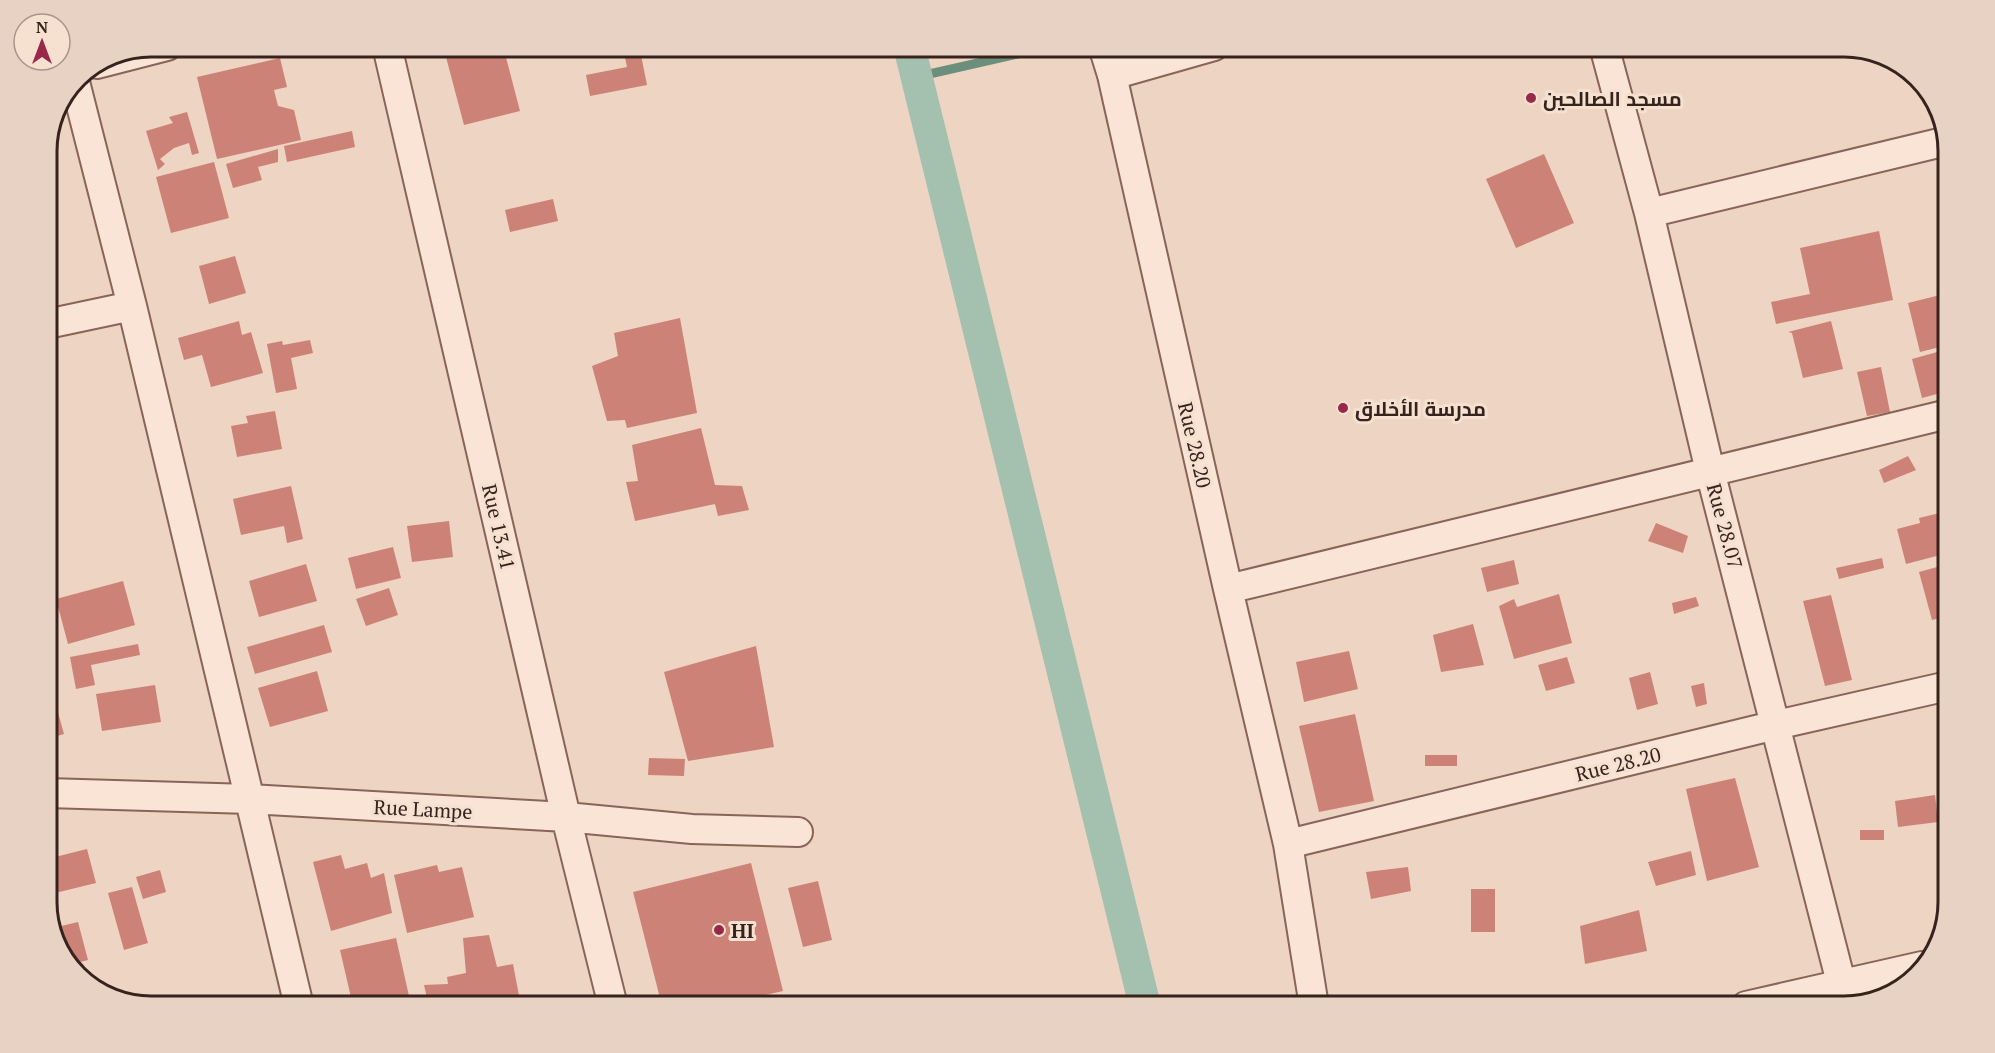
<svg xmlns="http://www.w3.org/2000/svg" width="1995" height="1053" viewBox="0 0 1995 1053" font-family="'PT Serif',Cairo,serif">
	<rect width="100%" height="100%" fill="#eed4c2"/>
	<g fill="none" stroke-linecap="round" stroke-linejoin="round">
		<path stroke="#6b8f7c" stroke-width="9" d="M916 77 1053 46"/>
		<path stroke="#a4c1b0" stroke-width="32" d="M909 46 1145 1006"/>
	</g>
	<path fill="#cd8277" d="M484 46H503L520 111 464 125 446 57Z
		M640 50 647 85 590 96 586 75 627 67 624 53Z
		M280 58 287 87 274 90 278 106 294 110 301 140 217 159 197 77Z
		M187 112 199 153 192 155 189 143 174 148 160 159 165 164 158 170 146 131 173 123 169 117Z
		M352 131 355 147 287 162 284 146Z
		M278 149V162L258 167 262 180 233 188 226 164Z
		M1544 154 1574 223 1516 248 1486 179Z
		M214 162 229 218 171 233 156 177Z
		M553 199 558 221 510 232 505 210Z
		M1879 231 1893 300 1776 324 1771 302 1810 294 1800 248Z
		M235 256 246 293 209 304 199 266Z
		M1948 293V345L1920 352 1908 303Z
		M680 318 697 413 627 428 625 420 607 421 592 366 618 356 614 333Z
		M239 321 242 335 251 332 263 373 211 387 202 355 184 360 178 338Z
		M1831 321 1843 369 1803 378 1792 333 1788 332Z
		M310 340 313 353 291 358 297 389 276 393 267 344 282 341 283 345Z
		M1948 349V391L1922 398 1912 359Z
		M1881 367 1890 412 1867 416 1857 372Z
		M275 411 282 449 237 457 231 426 248 423 246 416Z
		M701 428 715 485 742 486 749 510 718 516 715 504 635 521 626 482 638 481 632 445Z
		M1908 456 1916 470 1884 483 1879 470Z
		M291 486 303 539 287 543 284 526 241 535 233 499Z
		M1948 511V553L1906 564 1897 529 1920 523 1919 518Z
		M449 521 453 557 412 562 407 526Z
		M1656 523 1688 536 1683 553 1648 541Z
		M393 547 401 578 356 589 348 558Z
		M1882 558 1884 568 1839 579 1836 568Z
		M1514 560 1519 584 1487 592 1481 568Z
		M306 564 317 601 259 617 249 581Z
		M1948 564V616L1932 620 1919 572Z
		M123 581 135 625 68 644 56 599Z
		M389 588 398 615 366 626 356 599Z
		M1559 594 1572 643 1514 659 1499 606 1514 599 1517 607Z
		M1831 595 1852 680 1825 686 1803 601Z
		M1696 597 1699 606 1674 614 1672 603Z
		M1473 624 1484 665 1441 672 1433 635Z
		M324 625 332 652 255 674 247 647Z
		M138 644 140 655 91 665 95 685 76 689 70 657Z
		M756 646 774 747 688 761 664 672Z
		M1349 651 1358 689 1304 702 1296 662Z
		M1567 657 1575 683 1546 691 1538 665Z
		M317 671 328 711 270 727 258 688Z
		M1650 672 1658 704 1637 710 1629 678Z
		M1704 683 1707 704 1696 707 1691 686Z
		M155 685 161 722 102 731 96 694Z
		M54 698 64 734 47 739V700Z
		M1355 714 1374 801 1319 812 1299 726Z
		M1425 755H1457V766H1425Z
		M649 758 685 759 684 776 648 775Z
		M1735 778 1759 867 1707 881 1686 789Z
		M1935 795 1938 822 1898 827 1895 801Z
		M1860 830H1884V840H1860Z
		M87 849 96 883 47 895V859Z
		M1691 851 1696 875 1656 886 1648 862Z
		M341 855 345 869 367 863 371 878 384 873 392 913 331 931 313 862Z
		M751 863 783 991 718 1006H662L633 892Z
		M437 865 439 872 462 867 474 917 407 933 394 875Z
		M1408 867 1411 891 1371 899 1366 872Z
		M160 870 166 892 143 899 136 877Z
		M818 881 832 940 803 947 788 888Z
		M132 887 148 943 124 950 108 893Z
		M1471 889H1495V932H1471Z
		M1639 910 1647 951 1585 964 1580 926Z
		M78 922 88 960 69 965 64 960 53 928Z
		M489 935 497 967 513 964 521 1006H429L424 985 448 984 447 977 466 973 463 938Z
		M396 938 409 996 353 1006 340 950Z"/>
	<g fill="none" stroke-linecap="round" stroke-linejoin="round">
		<g stroke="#886459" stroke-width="32">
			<path id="minor" d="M387 46 566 817 613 1006
				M1103 46 1112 75 1228 589 1288 844 1314 1006
				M1604 46 1649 213 1710 471 1847 1006
				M97 64 167 46
				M1112 75 1214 46
				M75 82 132 306 299 1006
				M1649 213 1947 141
				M47 324 132 306
				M1228 589 1948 414
				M47 793 250 799 566 817 692 829 798 832
				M1288 844 1776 725 1948 686
				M1746 1006 1922 966"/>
		</g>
		<use href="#minor" stroke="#f9e4d5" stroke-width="28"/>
	</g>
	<g fill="#982849" stroke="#f6e1d1" stroke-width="2">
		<circle cx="1531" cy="98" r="6"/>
		<circle cx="1343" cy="408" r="6"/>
		<circle cx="719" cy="930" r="6"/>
	</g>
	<g text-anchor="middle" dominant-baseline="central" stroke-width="6" stroke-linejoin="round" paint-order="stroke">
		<g font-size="20" font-weight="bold" fill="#38221d" stroke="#f6e1d1" text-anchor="start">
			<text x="1543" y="98">مسجد الصالحين</text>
			<text x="1355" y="408">مدرسة الأخلاق</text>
			<text x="731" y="930">HI</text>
		</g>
		<g font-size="20" fill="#38221d" stroke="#f6e1d1">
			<text transform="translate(1195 445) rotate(77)">Rue 28.20</text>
			<text transform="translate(1725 526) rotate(75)">Rue 28.07</text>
			<text transform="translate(499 527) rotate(77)">Rue 13.41</text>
			<text transform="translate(1618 764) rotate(-14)">Rue 28.20</text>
			<text transform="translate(423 809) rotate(3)">Rue Lampe</text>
		</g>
	</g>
	<path d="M0 0H1995V1053H0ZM151 57H1844A94 94 0 0 1 1938 151V902A94 94 0 0 1 1844 996H151A94 94 0 0 1 57 902V151A94 94 0 0 1 151 57Z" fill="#e7d2c3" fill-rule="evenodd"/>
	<path fill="none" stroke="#38221d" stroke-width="3" d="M151 57H1844A94 94 0 0 1 1938 151V902A94 94 0 0 1 1844 996H151A94 94 0 0 1 57 902V151A94 94 0 0 1 151 57Z"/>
	<g transform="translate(42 42)"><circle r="28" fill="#f6e1d1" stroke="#aa9589" stroke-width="1.5"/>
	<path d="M0-4.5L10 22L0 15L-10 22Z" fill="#982849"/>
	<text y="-9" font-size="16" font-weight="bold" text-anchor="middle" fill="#38221d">N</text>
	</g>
</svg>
